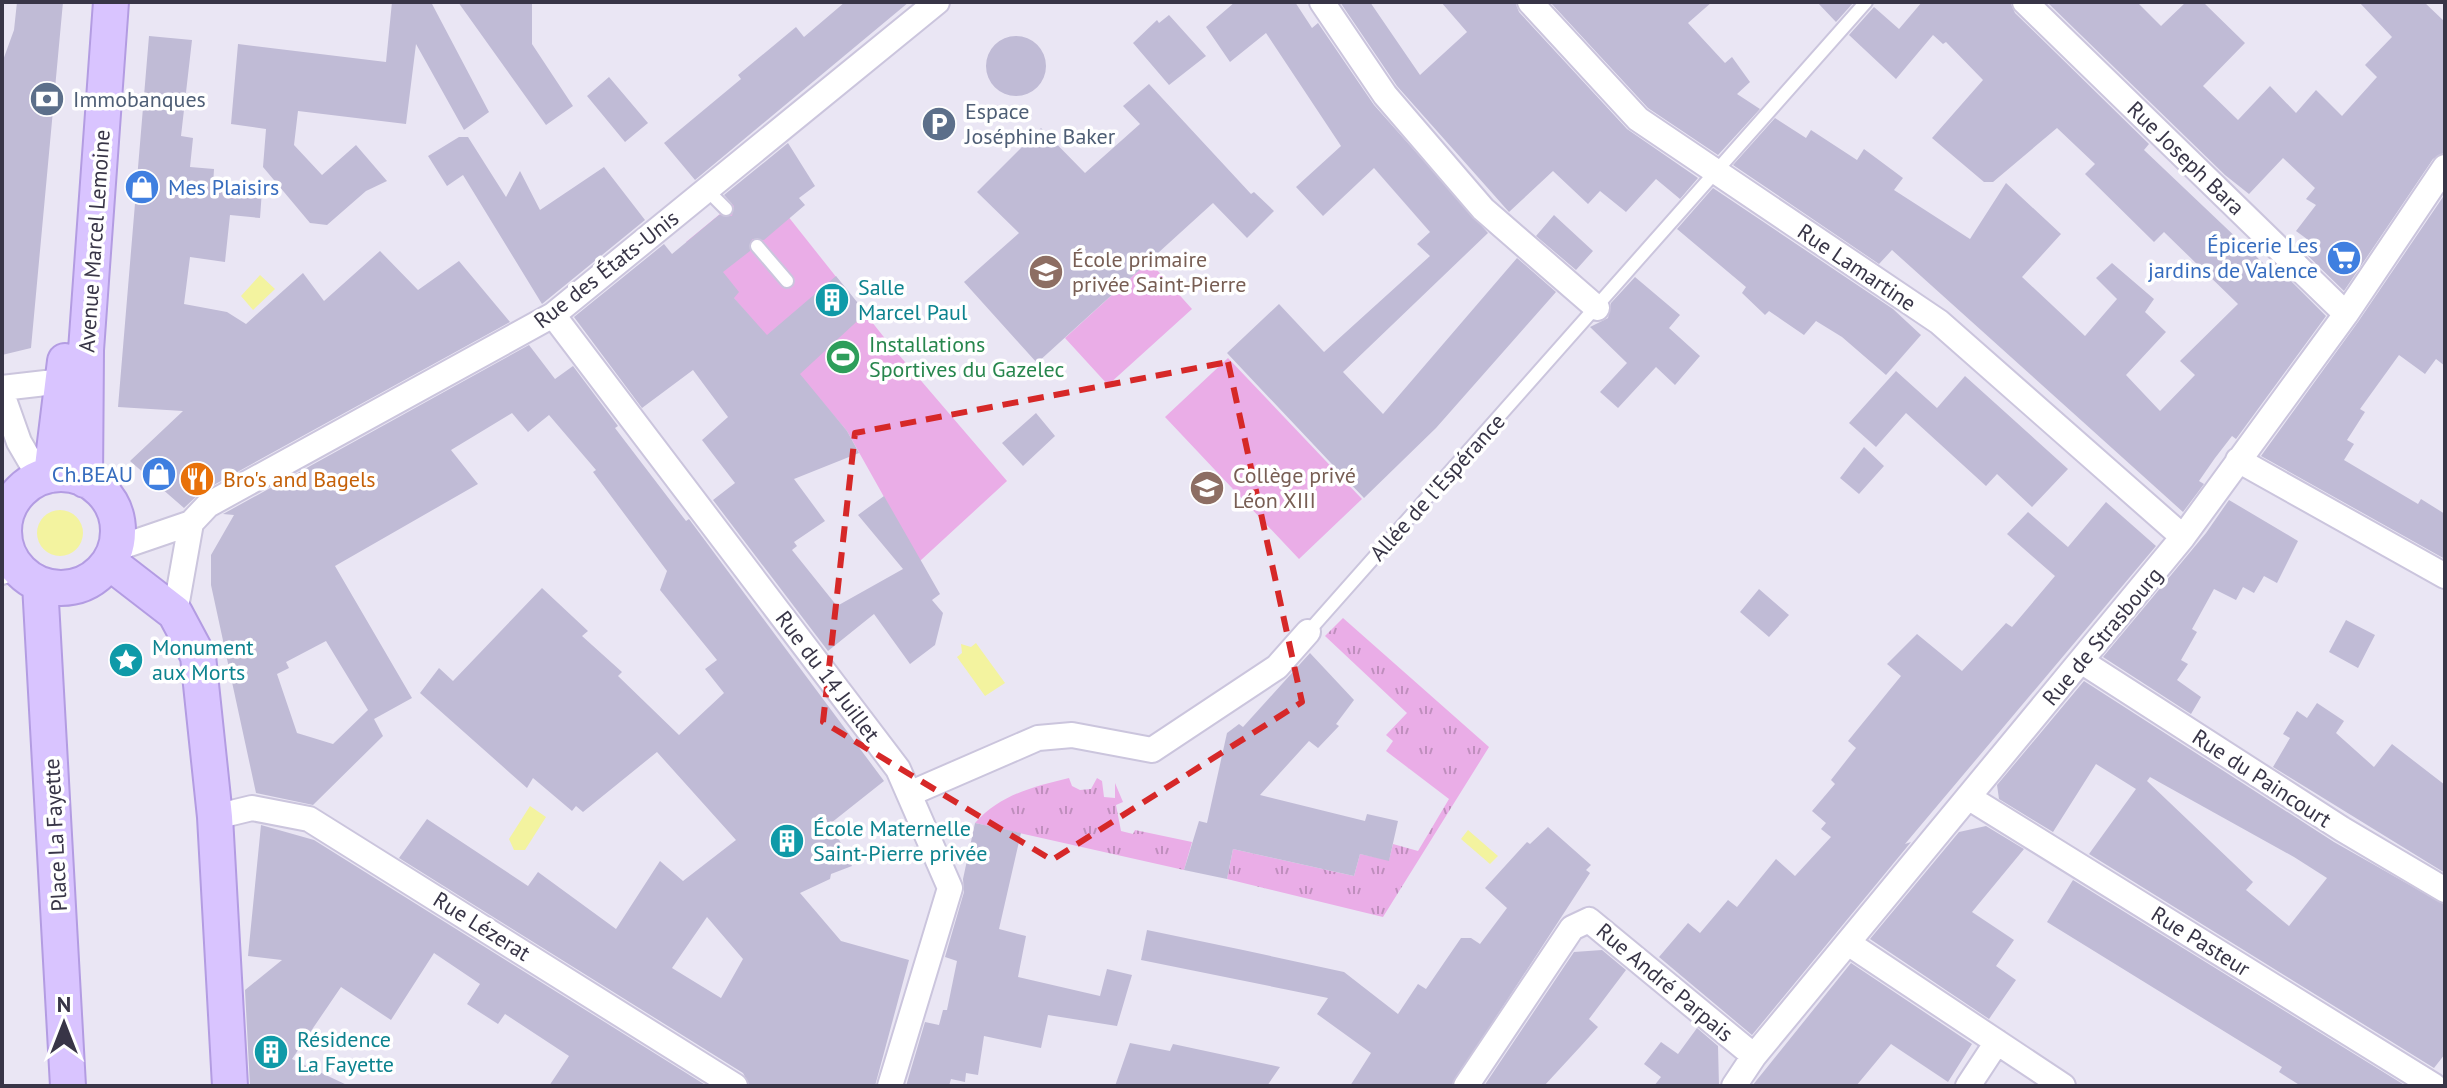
<svg xmlns="http://www.w3.org/2000/svg" width="2447" height="1088" viewBox="0 0 2447 1088" font-family="'PT Sans',sans-serif">
	<defs>
		<pattern id="grass-tufts" width="24" height="20" patternUnits="userSpaceOnUse" patternTransform="scale(2)"><rect width="24" height="20" fill="#eaade7"/><path d="M3 7l-1-3M5 7V3M7 7l1-3M15 17l-1-3M17 17v-4M19 17l1-3" fill="none" stroke="#bf8ebd"/></pattern>
	</defs>
	<rect width="100%" height="100%" fill="#eae6f4"/>
	<path fill="url(#grass-tufts)" d="M1343 618 1489 747 1383 917 1227 879 1233 849 1354 876 1360 854 1389 860 1393 844 1418 851 1449 799 1386 751 1393 741 1386 735 1407 713 1325 636Z
		M1069 778 1072 786 1080 790 1091 789 1097 778 1102 781 1104 797 1115 798V783L1123 802 1116 805 1121 831 1133 834 1135 830 1192 842 1184 870 975 823C1001 794 1033 787 1069 778Z"/>
	<path fill="#eaade7" d="M760 181 887 341 1007 481 920 561 847 431 686 242Z
		M1149 261 1192 309 1108 385 1065 338Z
		M1228 358 1362 499 1299 559 1165 417Z"/>
	<path fill="#f3f39f" d="M260 275 275 289 253 310 241 296Z
		M37 533a23 23 0 1 1 46 0a23 23 0 1 1-46 0Z
		M976 643 1005 683 985 696 957 657 962 653 961 644 971 647Z
		M530 806 546 817 525 850H514L509 839Z
		M1468 830 1498 856 1490 864 1461 839Z"/>
	<path fill="#c0bbd6" fill-rule="evenodd" d="M17 2H63L31 348 2 355V63L14 30Z
		M392 2H431L489 112 464 130 416 44 406 124 298 111 294 145 322 175 356 145 387 181 366 191 327 225 310 223 263 167 266 129 231 124 238 44 386 62Z
		M458 2H532V44L573 106 546 125Z
		M845 2H909L695 180 664 143 741 79 738 75 796 27 804 37Z
		M1235 2H1295L1312 28 1318 23 1374 105 1488 233 1343 372 1383 414 1517 258 1556 292 1436 428 1364 498 1227 353 1279 304 1324 352 1430 256 1417 244 1430 232 1374 168 1323 216 1296 187 1341 146 1266 33 1230 62 1206 27Z
		M1340 2H1370L1420 75 1467 32 1441 2H1515L1519 12 1627 129 1698 178 1680 199 1656 179 1626 212 1600 191 1588 204 1553 171 1509 212 1397 86Z
		M1550 2H1712L1688 23 1725 63 1732 57 1750 82 1737 94 1760 109 1718 155 1648 108Z
		M1817 2H1854L1836 22Z
		M1922 2H2010L2015 13 2149 144 2144 150 2282 281 2286 276 2326 316 2236 439 2232 436 2215 458 2199 481 2204 484 2183 512 1892 250 1879 264 1733 165 1775 118 1806 138 1811 130 1857 160 1864 149 1903 178 1894 190 1970 239 2006 183 2061 234 2022 277 2085 336 2117 299 2096 278 2112 263 2154 299 2145 312 2166 332 2126 375 2160 411 2195 375 2180 361 2238 304 2164 232 2154 242 2085 174 2095 164 2057 128 1993 182H1984L1932 138 1983 80 1946 42 1943 44 1933 35 1896 79 1849 35 1874 7 1899 29Z
		M2047 2H2137L2161 26 2186 2H2203L2245 43 2203 86 2238 120 2270 86 2296 113 2316 90 2342 116 2377 77 2365 65 2392 37 2359 2H2424L2445 22V152L2433 159 2344 291 2304 252 2311 242 2296 231 2316 205 2306 199 2315 188 2283 158 2249 194 2225 175Z
		M1169 15 1206 56 1169 85 1133 43 1157 20 1159 23Z
		M986 66a30 30 0 1 1 60 0a30 30 0 1 1-60 0Z
		M149 36 192 40 181 136 193 138 190 167 214 169 213 186 262 190 260 218 230 215 225 262 190 257 184 304 227 312 246 324 303 273 324 301 380 251 418 290 459 261 510 322 201 492 184 508 130 461 183 411 118 407Z
		M609 77 648 123 625 142 587 96Z
		M1149 84 1251 194 1254 192 1274 211 1247 238 1213 203 1037 363 964 282 1019 233 977 192 1041 128 1085 173 1140 124 1123 106Z
		M459 137H468L506 197 520 171 540 210 604 167 645 220 542 304 463 175 447 186 428 156Z
		M788 143 815 186 799 198 805 205 764 240 752 239 750 251 723 272 739 292 734 298 767 335 836 276 866 313 800 374 847 431 859 453 794 479 825 521 794 542 797 546 792 550 837 606 903 569 858 515 884 496 940 594 932 600 943 613 935 645 910 664 874 614 828 651 713 500 735 483 702 440 728 417 693 370 642 408 574 317 664 244 672 254 719 215 732 216 734 206 724 195Z
		M1713 188 1893 309 1921 335 1886 375 1842 337 1816 321 1804 335 1769 311 1765 315 1742 293 1746 287 1677 229Z
		M2445 194V366L2436 359 2425 374 2399 355 2360 409 2365 412 2347 440 2354 444 2344 460 2418 504 2421 499 2445 514V559L2261 456 2358 322Z
		M1554 215 1593 251 1576 270 1536 236Z
		M1635 277 1680 315 1669 328 1700 356 1675 385 1656 367 1618 408 1600 392 1627 363 1590 327 1608 318 1611 303Z
		M529 345 555 379 573 366 618 426 615 428 686 521 689 519 884 781 831 823 852 866 831 874 830 879 800 893 841 941 909 960 875 1086H750L743 1073 399 858 427 819 528 886 538 872 616 929 660 861 683 881 736 840 657 752 583 812 576 806 572 811 533 778 527 788 420 693 439 668 453 681 542 588 588 631 582 636 622 672 618 676 679 735 724 693 705 669 717 660 660 590 667 571 593 472 596 470 549 415 528 432 512 413 451 450 478 484 335 566 412 698 374 719 383 736 313 805 256 793 211 585V555L234 515 223 514ZM326 641 368 710 333 744 297 733 277 674 289 668 286 662ZM707 917 743 959 721 998 672 968Z
		M1896 371 1937 408 1965 376 2068 469 2032 507 1997 474 1986 486 1906 413 1876 447 1849 423Z
		M1036 413 1055 436 1023 466 1002 443Z
		M1864 447 1884 466 1859 494 1840 478Z
		M2229 500 2298 541 2277 583 2264 576 2254 593 2243 587 2236 600 2214 589 2192 629 2197 632 2181 660 2188 664 2177 680 2201 697 2191 714 2103 657 2206 533Z
		M2106 502 2156 546 1905 844 1911 842 1752 1035 1659 957 1688 923 1700 933 1728 900 1737 907 1776 859 1795 876 1831 837 1821 829 1826 823 1812 811 1835 784 1831 780 1856 748 1848 741 1901 676 1887 664 1917 634 1962 671 2006 623 2012 627 2055 576 2007 534 2028 512 2068 547Z
		M1759 589 1789 615 1769 637 1740 612Z
		M2346 620 2375 635 2358 668 2329 652Z
		M1310 653 1354 700 1336 724 1339 726 1318 748 1309 741 1260 795 1365 821 1367 814 1398 821 1389 861 1360 854 1354 876 1233 849 1227 879 1184 870 1199 821 1207 823 1227 733 1239 724 1243 727Z
		M2084 681 2334 842 2445 905V1054L2434 1068 2089 854 2136 789 2096 764 2053 832 1999 799 1997 785ZM2150 777 2294 857 2327 878 2289 926 2246 890 2253 882 2147 781Z
		M2317 703 2344 721 2336 733 2374 767 2392 744 2445 785V873L2273 767 2290 738 2283 734 2297 711 2307 718Z
		M975 823 1021 833 999 929 1026 936 1018 977 1100 996 1107 969 1132 975 1117 1026 1048 1015 1041 1048 984 1036 978 1075 966 1073 965 1082 951 1079 949 1086H906L925 1022 939 1025 943 1010H947L957 961 945 957 964 892 963 879Z
		M261 825 314 840 707 1086H549L569 1056 505 1014 498 1024 467 1004 480 984 434 953 391 1020 341 987 292 1059 349 1086H250L245 990 282 960 248 956Z
		M1986 826 2024 849 1972 912 2014 940 1996 966 2016 980 1989 1019 1870 939 1959 832Z
		M1548 827 1591 865 1586 870 1590 873 1451 1086H1350L1371 1053 1317 1014 1328 998 1141 960 1147 930 1243 950 1344 972 1398 1014 1418 984 1426 989 1461 938H1471L1480 944 1507 908 1485 888 1527 842 1530 844Z
		M2073 880 2406 1086H2301L2279 1072 2282 1067 2047 922Z
		M1602 950 1626 970 1589 1019 1598 1027 1580 1047 1544 1086H1484L1574 952Z
		M1851 963 1972 1044 1948 1082 1891 1044 1856 1086H1752Z
		M1697 1028 1718 1046 1719 1086H1654L1661 1077 1644 1064 1661 1042 1678 1054Z
		M1130 1043 1170 1051 1173 1044 1280 1067 1267 1086H1115Z"/>
	<g fill="none" stroke-linecap="round" stroke-linejoin="round">
		<g stroke="#cbc5dd" stroke-width="16">
			<path id="service" d="M707 190 726 209
				M757 246 787 281
				M1308 632 1866 2"/>
		</g>
		<g stroke="#cbc5dd" stroke-width="28">
			<path id="minor" d="M1322 2 1385 95 1483 209 1597 308
				M1530 2 1638 119 1939 322 2183 537
				M2025 2 2346 314
				M553 315 898 769 950 888 890 1086
				M2 388 63 381
				M2 394 19 442 40 478
				M2238 460 2445 576
				M2 516 5 518
				M115 549 191 523 208 505 553 315 937 2
				M2 572 13 562
				M175 613 191 523
				M2081 661 2342 829 2445 890
				M909 794 1038 738 1072 735 1152 750 1277 667 1308 632
				M1968 797 2434 1086
				M215 817 252 808 309 819 735 1086
				M1848 943 2063 1086
				M1466 1086 1572 928 1589 920 1754 1056
				M1734 1086 1754 1056 2183 537 2346 314 2445 167
				M1968 1086 1997 1042"/>
		</g>
		<g stroke="#b39ce2" stroke-width="38">
			<path id="secondary" d="M4 531a57 57 0 1 1 114 0a57 57 0 1 1-114 0Z
				M51 475 65 361
				M85 480 86 350 111 2
				M109 562 175 613 198 656 215 817 230 1086
				M40 584 68 1086"/>
		</g>
		<use href="#service" stroke="#fff" stroke-width="12"/>
		<use href="#minor" stroke="#fff" stroke-width="24"/>
		<use href="#secondary" stroke="#d9c4ff" stroke-width="34"/>
	</g>
	<path fill="none" stroke="#d62828" stroke-width="6" stroke-dasharray="16 10" stroke-linejoin="round" d="M1228 362 1302 702 1052 860 823 722 855 433Z"/>
	<defs>
		<g id="bank-disc" transform="scale(1.8)"><circle r="9.5" fill="#5c6f8a" stroke="#fff"/><path d="M-6-4H6V4H-6ZM0-2.3a2.3 2.3 0 1 0 0 4.6a2.3 2.3 0 1 0 0-4.6Z" fill="#fff"/></g>
		<g id="parking-disc" transform="scale(1.8)"><circle r="9.5" fill="#5c6f8a" stroke="#fff"/><path d="M-3.5-5.5H1a3.5 3.5 0 0 1 0 7H-1V5.5H-3.5ZM-1-3.4V-.6H.8a1.4 1.4 0 0 0 0-2.8Z" fill="#fff"/></g>
		<g id="shop-disc" transform="scale(1.8)"><circle r="9.5" fill="#3f7fe0" stroke="#fff"/><path d="M-5-2.5h2.3a2.7 3.5 0 0 1 5.4 0H5L5.5 6h-11ZM-1.5-2.5h3a1.5 2.3 0 0 0-3 0Z" fill="#fff"/></g>
		<g id="supermarket-disc" transform="scale(1.8)"><circle r="9.5" fill="#3f7fe0" stroke="#fff"/><path d="M-6-5.5h2.5l.6 2H6L4.5 2H-2.5L-4.4-4H-6ZM-1.5 3.2a1.3 1.3 0 1 0 .1 0ZM3 3.2a1.3 1.3 0 1 0 .1 0Z" fill="#fff"/></g>
		<g id="school-disc" transform="scale(1.8)"><circle r="9.5" fill="#8d6e63" stroke="#fff"/><path d="M0-5L7-2L0 1L-7-2ZM-4 1L0 2.5L4 1V4Q0 6-4 4Z" fill="#fff"/></g>
		<g id="building-disc" transform="scale(1.8)"><circle r="9.5" fill="#0f9aa8" stroke="#fff"/><path d="M-4-6H4V6H1V3H-1V6H-4ZM-2.5-4.3h1.7v1.8h-1.7ZM.8-4.3h1.7v1.8H.8ZM-2.5-1h1.7V.8h-1.7ZM.8-1h1.7V.8H.8Z" fill="#fff"/></g>
		<g id="stadium-disc" transform="scale(1.8)"><circle r="9.5" fill="#2e9e5b" stroke="#fff"/><path d="M0-5a6.5 5 0 1 0 0 10a6.5 5 0 1 0 0-10ZM-3.5-1.8h7v3.6h-7Z" fill="#fff"/></g>
		<g id="restaurant-disc" transform="scale(1.8)"><circle r="9.5" fill="#e8710a" stroke="#fff"/><path d="M-5-6h1v4h1v-4h1v4h1v-4h1v5L-1.5 .5V6h-2V.5L-5-1ZM5-6V6H3V1.5H1.5Q1.5-4 5-6Z" fill="#fff"/></g>
		<g id="sight-disc" transform="scale(1.8)"><circle r="9.5" fill="#0f9aa8" stroke="#fff"/><path d="M0-6L1.8-2.2L6-1.7L2.9 1.2L3.7 5.4L0 3.3L-3.7 5.4L-2.9 1.2L-6-1.7L-1.8-2.2Z" fill="#fff"/></g>
	</defs>
	<g fill-rule="evenodd">
		<use href="#bank-disc" x="47" y="99"/>
		<use href="#parking-disc" x="939" y="124"/>
		<use href="#shop-disc" x="142" y="187"/>
		<use href="#supermarket-disc" x="2344" y="258"/>
		<use href="#school-disc" x="1046" y="272"/>
		<use href="#building-disc" x="832" y="300"/>
		<use href="#stadium-disc" x="843" y="357"/>
		<use href="#shop-disc" x="159" y="474"/>
		<use href="#restaurant-disc" x="197" y="479"/>
		<use href="#school-disc" x="1207" y="488"/>
		<use href="#sight-disc" x="126" y="660"/>
		<use href="#building-disc" x="787" y="841"/>
		<use href="#building-disc" x="271" y="1052"/>
	</g>
	<g text-anchor="middle" dominant-baseline="central" stroke-width="7" stroke-linejoin="round" paint-order="stroke">
		<g font-size="22" fill="#4e5e75" stroke="#fff" text-anchor="start">
			<text x="73" y="99">Immobanques</text>
			<text x="965" y="111">Espace<tspan x="965" dy="25">Joséphine Baker</tspan></text>
		</g>
		<g font-size="22" fill="#383547" stroke="#fff">
			<text transform="translate(2186 158) rotate(44)">Rue Joseph Bara</text>
			<text transform="translate(94 241) rotate(-86)">Avenue Marcel Lemoine</text>
			<text transform="translate(1857 267) rotate(34)">Rue Lamartine</text>
			<text transform="translate(606 269) rotate(-38)">Rue des États-Unis</text>
			<text transform="translate(1437 487) rotate(-48)">Allée de l'Espérance</text>
			<text transform="translate(2102 636) rotate(-50)">Rue de Strasbourg</text>
			<text transform="translate(828 676) rotate(53)">Rue du 14 Juillet</text>
			<text transform="translate(2262 778) rotate(33)">Rue du Paincourt</text>
			<text transform="translate(55 835) rotate(-93)">Place La Fayette</text>
			<text transform="translate(482 926) rotate(32)">Rue Lézerat</text>
			<text transform="translate(2201 941) rotate(32)">Rue Pasteur</text>
			<text transform="translate(1665 982) rotate(40)">Rue André Parpais</text>
		</g>
		<g font-size="22" fill="#366cbe" stroke="#fff" text-anchor="end">
			<text x="168" y="187" text-anchor="start">Mes Plaisirs</text>
			<text x="2318" y="245">Épicerie Les<tspan x="2318" dy="25">jardins de Valence</tspan></text>
			<text x="133" y="474">Ch.BEAU</text>
		</g>
		<g font-size="22" fill="#785e54" stroke="#fff" text-anchor="start">
			<text x="1072" y="259">École primaire<tspan x="1072" dy="25">privée Saint-Pierre</tspan></text>
			<text x="1233" y="475">Collège privé<tspan x="1233" dy="25">Léon XIII</tspan></text>
		</g>
		<g font-size="22" fill="#0d838f" stroke="#fff" text-anchor="start">
			<text x="858" y="287">Salle<tspan x="858" dy="25">Marcel Paul</tspan></text>
			<text x="152" y="647">Monument<tspan x="152" dy="25">aux Morts</tspan></text>
			<text x="813" y="828">École Maternelle<tspan x="813" dy="25">Saint-Pierre privée</tspan></text>
			<text x="297" y="1039">Résidence<tspan x="297" dy="25">La Fayette</tspan></text>
		</g>
		<g font-size="22" fill="#27864d" stroke="#fff" text-anchor="start">
			<text x="869" y="344">Installations<tspan x="869" dy="25">Sportives du Gazelec</tspan></text>
		</g>
		<g font-size="22" fill="#c56008" stroke="#fff" text-anchor="start">
			<text x="223" y="479">Bro's and Bagels</text>
		</g>
	</g>
	<rect width="2447" height="1088" fill="none" stroke="#383547" stroke-width="8"/>
	<g transform="translate(64 1024)" stroke="#ffffff" stroke-width="6" paint-order="stroke">
	<path d="M0-6L14 30L0 20L-14 30Z" fill="#383547"/>
	<text y="-12" font-size="22" font-weight="bold" text-anchor="middle" fill="#383547">N</text>
	</g>
</svg>
